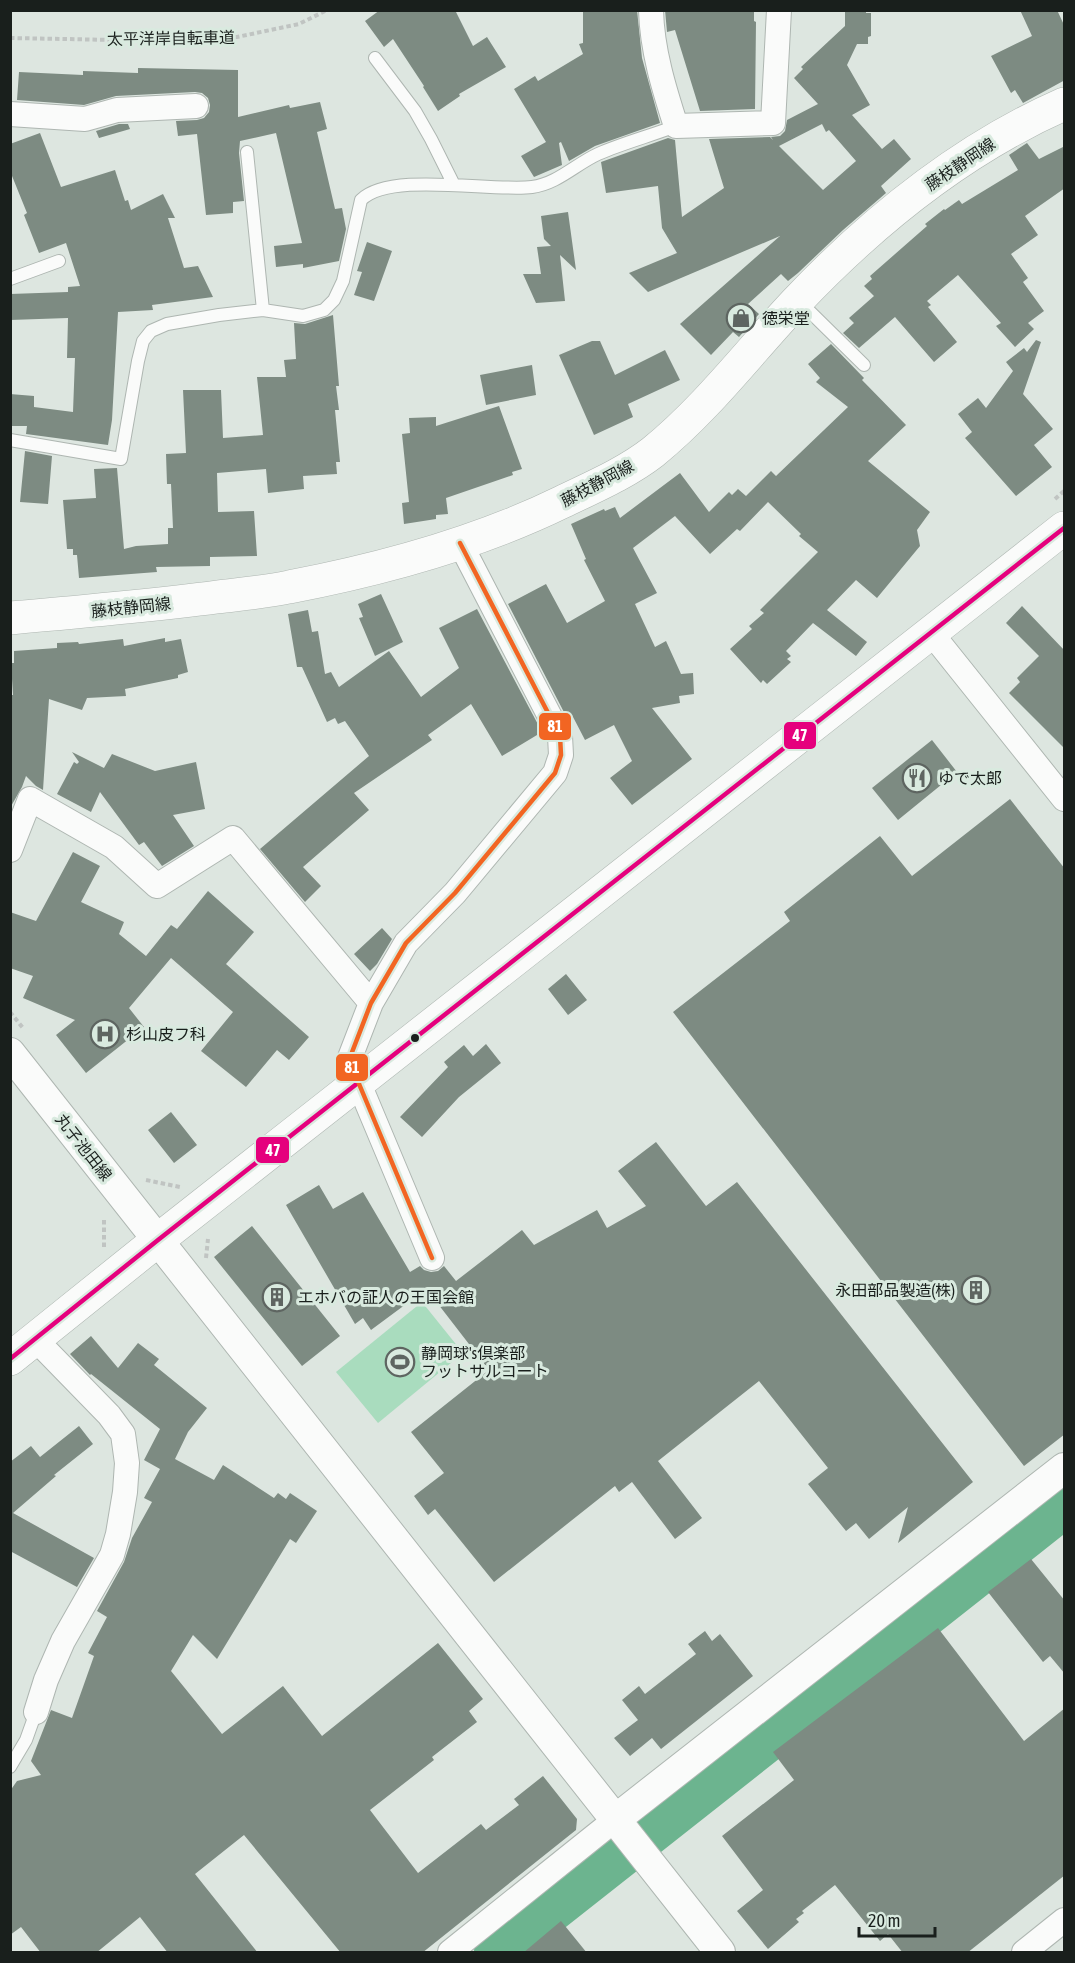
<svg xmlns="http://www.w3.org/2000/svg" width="1075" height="1963" viewBox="0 0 1075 1963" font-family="'Asap Condensed','Noto Sans JP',sans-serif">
	<rect width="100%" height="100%" fill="#dde6e0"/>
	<path fill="#a9dcbe" d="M422 1302 463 1353 378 1423 336 1372Z"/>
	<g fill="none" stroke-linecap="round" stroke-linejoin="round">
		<path stroke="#6cb48f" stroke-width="46" d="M497 1952 1064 1505"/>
	</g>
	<path fill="#7d8b82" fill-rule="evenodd" d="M380 10H455L473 46 487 37 506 67 459 94 460 96 438 111 423 87 424 86 393 39 384 47 365 21Z
		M583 10H637L642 58 660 123 595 146 569 161 561 142 559 143 562 165 534 177 521 156 546 142 514 89 535 76 538 81 583 54 579 44 583 43Z
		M665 10H754V21L756 22 755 109 700 111 675 30 667 32Z
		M845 10H866V13H871V36L868 37V44H857L847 65 870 105 852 115 882 149 894 139 911 159 881 186 886 193 843 230 798 273 788 281 781 274 748 304 759 314 739 337 733 332 711 355 680 324 780 236 648 292 629 273 677 253 662 228 658 186 606 193 601 162 668 138 675 140 682 217 724 188 709 139 770 137 773 140 771 137 780 136 785 131 787 120 818 104 794 78 803 69 801 67 845 26ZM822 124 826 132 829 130 856 161 823 190 779 146Z
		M1020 10H1057L1065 27V80L1023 103 1015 90 1011 93 991 56 1032 36Z
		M138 68 238 70V117L289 105 290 108 320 102 327 129 317 132 335 209 342 208 346 229 339 261 303 268V264L276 267 274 246 302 243 276 133 240 141 239 153 244 201 233 202V213L206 215 197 134 178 136 176 121 197 120 204 118 209 112 210 105 208 98 202 93 195 92 116 96 84 105 17 100 19 72 83 75V71L138 73Z
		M119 124H128L130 129 99 138 96 131Z
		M40 133 61 187 115 170 125 201 128 200 131 210 163 194 175 218H168L184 268 198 266 213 297 152 305 153 310 118 312 112 420 108 445 26 434 27 426H10V394L34 396V407L73 412 75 358H67L68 318 10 320V294L68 292V287L80 286 66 243 39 253 24 215 27 213 10 171V144Z
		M1027 143 1039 159 1065 146V188L1025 216 1038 235 1011 254 1028 278 1023 282 1044 311 1028 323 1034 329 1015 347 996 326 1001 323 958 275 927 301 931 305 928 307 957 342 934 362 895 317 859 348 843 333 854 323 849 318 874 296 864 286 872 279 870 276 927 226 925 224 944 209 945 210 959 200 962 204 1018 170 1009 155Z
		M568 212 576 270 560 255 565 301 536 303 523 274H541L537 247 551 246 544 239 541 216Z
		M367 242 392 251 374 301 354 295 362 272 357 271Z
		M333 315 339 386H336L339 410H335L340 462H336L337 474 303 476 304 489 268 493 266 469 217 473 218 512 254 511 257 556 210 557V566L156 567 157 572 79 578 77 555H73V549H67L63 500 96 498 94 469 117 468 124 549 136 546 168 544V528H173L171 484H167L166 454 186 453 183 390H221L223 438 263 435 257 377H286L284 360 296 359 294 323 305 324Z
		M1036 340 1041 342 1023 394 1053 429 1034 445 1052 467 1016 496 965 438 972 432 958 414 978 398 986 408 1013 371 1006 362 1024 348 1027 352Z
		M592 341H600L615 375 665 350 680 380 628 404 633 417 594 435 559 355Z
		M831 344 864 378 862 380 906 425 868 461 930 512 917 530 920 546 877 598 856 580 827 610 867 642 856 656 813 623 786 651 791 656 787 659 791 662 767 684 763 680 761 683 730 649 752 629 749 626 764 613 760 610 818 552 799 536 801 534 768 502 740 531 737 529 710 554 675 516 633 548 657 593 635 604 655 647 666 641 681 674 693 673 694 694 679 696 680 703 652 708 692 759 632 805 610 778 632 761 614 725 585 740 572 715 567 718 508 604 546 584 567 623 605 601 584 560 586 559 571 524 604 509 605 511 615 507 620 518 680 473 709 512 729 492 732 495 738 489 746 496 771 471 776 476 848 407 816 382 820 378 808 364Z
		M532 365 536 395 486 405 480 375Z
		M499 406 522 469 512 472 513 475 446 498 448 514 436 515V519L404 524 402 503 409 502 402 434 410 433 409 418 436 417V426Z
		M25 451 52 456 48 504 20 502Z
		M381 594 403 642 375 656 359 618 363 617 358 604Z
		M1022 606 1065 651V749L1009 693 1020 682 1017 678 1039 656 1006 623Z
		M477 609 542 732 502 756 471 704 428 735 432 740 354 793 369 810 303 867 321 886 305 902 260 849 369 756 345 721 338 724 335 718 327 722 302 667H297L288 614 308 610 312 632 318 631 325 674 331 672 339 687 389 651 421 697 459 668 439 628Z
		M165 638V642L181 639 188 672 178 675V678L125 689 126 696 87 698 82 710 49 699 43 790 36 786 26 776 22 787 10 808V695H13L11 663H14V651L57 648V643L78 642 79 644 123 639 124 646Z
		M932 740 957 772 898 820 872 788Z
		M72 752 104 768 112 754 155 771 196 762 205 809 173 815 194 846 162 866 144 842 139 845 100 792 91 812 57 794 74 762 77 764 79 762Z
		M1010 799 1065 869V1434L1024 1466 673 1012 790 921 784 912 880 836 912 876Z
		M73 852 100 866 81 902 124 922 119 934 146 956 171 925 177 929 208 891 254 932 226 964 309 1037 289 1060 277 1050 246 1087 201 1051 233 1012 171 958 129 1008 144 1027 86 1073 56 1035 75 1020 23 998 33 976 10 968V912L36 921Z
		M382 928 392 939 377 964 370 971 354 954Z
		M566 974 587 1000 568 1015 548 989Z
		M486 1044 501 1063 459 1097 422 1137 400 1117 448 1067 444 1062 464 1045 473 1056Z
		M171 1112 197 1145 174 1163 148 1130Z
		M656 1142 706 1206 737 1182 973 1482 898 1543 908 1507 869 1539 856 1523 846 1531 808 1484 828 1468 759 1381 658 1461 702 1518 675 1539 632 1482 619 1492 615 1486 494 1582 435 1509 428 1515 414 1496 444 1473 411 1432 489 1370 428 1291 427 1293 425 1290 371 1330 363 1318 355 1324 286 1205 319 1185 333 1209 363 1192 410 1272 420 1266 424 1270 431 1272 438 1271 444 1266 456 1281 522 1230 534 1245 597 1210 607 1228 646 1206 618 1171Z
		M252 1226 340 1336 302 1366 214 1257Z
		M91 1336 118 1368 138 1343 159 1359 154 1365 207 1408 188 1432 175 1459 214 1480 223 1465 274 1498 278 1493 286 1499 290 1493 317 1511 296 1543 290 1539 217 1659 193 1635 171 1671 222 1734 283 1686 322 1736 438 1643 483 1699 469 1711 477 1722 432 1757 434 1760 370 1810 418 1873 481 1824 486 1830 519 1805 514 1799 543 1776 577 1819 576 1830 422 1953H341L244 1835 195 1874 258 1953H168L140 1917 96 1953H41L21 1927 10 1935V1791L17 1781 41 1775 31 1761 51 1710 72 1718 94 1656 88 1653 107 1617 97 1611 124 1562 132 1538 152 1502 144 1498 160 1469 144 1460 160 1429 91 1374 90 1375 70 1354Z
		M79 1426 93 1444 54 1475 56 1476 13 1513 94 1558 77 1587 10 1551V1462L31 1446 40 1457Z
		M1031 1559 1065 1601V1674L1050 1656 1043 1662 988 1592Z
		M938 1628 1024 1741 1065 1708V1875L967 1953H903L888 1934 880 1941 835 1885 802 1911 804 1913 796 1919 799 1922 768 1949 737 1911 763 1890 722 1836 794 1780 773 1752Z
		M705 1631 712 1641 720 1634 753 1676 661 1749 652 1738 630 1756 614 1738 638 1720 622 1700 639 1686 645 1694 696 1654 688 1644Z
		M561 1921 587 1953H523Z"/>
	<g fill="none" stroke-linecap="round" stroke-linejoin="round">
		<g stroke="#aeb6b1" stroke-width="14">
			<path id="service" d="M375 58 415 111 431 139 454 185
				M247 152 263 310
				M10 279 59 261
				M799 301 864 365
				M10 440 121 459 138 361 143 341 151 331 167 324 219 315 263 310 303 316 324 310 334 300 343 281 361 200C390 171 491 192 532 187 557 184 576 164 598 154 623 143 650 136 676 126
				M10 1767 26 1740 36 1712"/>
		</g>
		<g stroke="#aeb6b1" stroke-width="26">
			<path id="minor" d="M651 10C652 50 664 89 676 126L773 123 779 10
				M10 114 85 119 117 110 196 106
				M932 634 1064 799
				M10 850 30 799 114 847 157 886 233 838 371 1003
				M432 1258 349 1060 371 1003 406 943 455 893 555 773 561 755 560 736 460 543
				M35 1339 109 1415 123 1434 127 1463 125 1492 118 1534 112 1555 63 1641 46 1680 36 1712
				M450 1952 616 1819
				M1024 1952 1064 1920"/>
		</g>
		<g stroke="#aeb6b1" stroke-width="32">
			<path id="tertiary" d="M10 1053 720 1952
				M616 1819 1064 1468"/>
		</g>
		<g stroke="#aeb6b1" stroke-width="34">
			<path id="secondary" d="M10 618C79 612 148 606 217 597 241 594 266 592 289 587 383 569 476 544 562 502 593 487 626 473 653 452 707 408 749 352 796 302 872 222 962 149 1064 104"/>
		</g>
		<g stroke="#aeb6b1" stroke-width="34">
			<path id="trunk" d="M10 1359 158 1240 1064 528"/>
		</g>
		<path stroke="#c0c4c2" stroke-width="4" stroke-dasharray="4.5 3" stroke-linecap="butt" d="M10 38 117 40 237 37 299 24 327 10
			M1055 499 1064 491
			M10 1012 23 1028
			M146 1180 180 1187
			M104 1247V1218
			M206 1258 208 1239"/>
		<use href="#service" stroke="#fafbfa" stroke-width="12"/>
		<use href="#minor" stroke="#fafbfa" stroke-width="24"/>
		<use href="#tertiary" stroke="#fafbfa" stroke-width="30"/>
		<use href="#secondary" stroke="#fafbfa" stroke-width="33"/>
		<use href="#trunk" stroke="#fafbfa" stroke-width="33"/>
		<g stroke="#d9eadf" stroke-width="9">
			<path id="bus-1" d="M10 1359 158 1240 1064 528"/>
		</g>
		<g stroke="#d9eadf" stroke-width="9">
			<path id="bus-2" d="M432 1258 349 1060 371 1003 406 943 455 893 555 773 561 755 560 736 460 543"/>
		</g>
		<use href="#bus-1" stroke="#e5007d" stroke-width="4.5"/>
		<use href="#bus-2" stroke="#f26522" stroke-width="4.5"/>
	</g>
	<defs>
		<g id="shop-ring" transform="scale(1.5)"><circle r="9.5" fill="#d9eadf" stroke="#5e6561" stroke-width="1.5"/><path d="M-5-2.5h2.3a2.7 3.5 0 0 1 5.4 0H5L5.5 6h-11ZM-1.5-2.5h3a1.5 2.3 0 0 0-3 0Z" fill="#5e6561"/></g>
		<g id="restaurant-ring" transform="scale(1.5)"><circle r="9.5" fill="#d9eadf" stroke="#5e6561" stroke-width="1.5"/><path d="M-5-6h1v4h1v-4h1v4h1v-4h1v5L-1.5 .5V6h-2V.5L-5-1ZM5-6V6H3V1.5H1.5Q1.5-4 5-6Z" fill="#5e6561"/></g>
		<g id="hospital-ring" transform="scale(1.5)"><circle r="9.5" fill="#d9eadf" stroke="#5e6561" stroke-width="1.5"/><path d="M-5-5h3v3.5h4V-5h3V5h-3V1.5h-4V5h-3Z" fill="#5e6561"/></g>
		<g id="building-ring" transform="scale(1.5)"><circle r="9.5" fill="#d9eadf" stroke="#5e6561" stroke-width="1.5"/><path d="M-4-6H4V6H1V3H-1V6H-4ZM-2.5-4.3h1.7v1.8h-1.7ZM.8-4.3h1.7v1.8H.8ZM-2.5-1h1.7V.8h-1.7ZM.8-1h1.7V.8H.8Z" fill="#5e6561"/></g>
		<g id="stadium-ring" transform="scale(1.5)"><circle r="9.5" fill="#d9eadf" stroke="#5e6561" stroke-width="1.5"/><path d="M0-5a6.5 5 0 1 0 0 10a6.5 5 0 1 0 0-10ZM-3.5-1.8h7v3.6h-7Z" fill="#5e6561"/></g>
	</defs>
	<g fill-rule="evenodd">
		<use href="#shop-ring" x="741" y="318"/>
		<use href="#restaurant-ring" x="917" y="778"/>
		<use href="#hospital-ring" x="105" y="1034"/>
		<use href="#building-ring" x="976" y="1290"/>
		<use href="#building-ring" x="277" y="1297"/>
		<use href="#stadium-ring" x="400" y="1362"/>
	</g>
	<circle fill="#191f1c" stroke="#d9eadf" stroke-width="2" cx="415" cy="1038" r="5"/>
	<g text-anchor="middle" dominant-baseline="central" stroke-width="6" stroke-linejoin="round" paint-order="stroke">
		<g font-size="16" fill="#191f1c" stroke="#d9eadf">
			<text transform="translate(171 38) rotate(-1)">太平洋岸自転車道</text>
			<text transform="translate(960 164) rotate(-34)">藤枝静岡線</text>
			<text transform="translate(597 483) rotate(-28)">藤枝静岡線</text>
			<text transform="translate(131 607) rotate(-6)">藤枝静岡線</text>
			<text transform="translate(84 1147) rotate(52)">丸子池田線</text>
		</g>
		<g font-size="16" fill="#191f1c" stroke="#d9eadf" text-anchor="start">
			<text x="762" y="318">徳栄堂</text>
			<text x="938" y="778">ゆで太郎</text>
			<text x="126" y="1034">杉山皮フ科</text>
			<text x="955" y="1290" text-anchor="end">永田部品製造(株)</text>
			<text x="298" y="1297">エホバの証人の王国会館</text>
			<text x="421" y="1353">静岡球's倶楽部<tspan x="421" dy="18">フットサルコート</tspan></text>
		</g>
	</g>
	<g stroke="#d9eadf" stroke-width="2">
		<rect x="538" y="712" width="34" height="29" rx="6" fill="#f26522"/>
		<rect x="783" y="721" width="34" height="29" rx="6" fill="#e5007d"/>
		<rect x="335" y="1053" width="34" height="29" rx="6" fill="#f26522"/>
		<rect x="255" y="1136" width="35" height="28" rx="6" fill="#e5007d"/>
	</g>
	<g font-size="16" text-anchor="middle" font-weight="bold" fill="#fff">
		<text x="555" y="732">81</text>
		<text x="800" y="741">47</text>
		<text x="352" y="1073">81</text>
		<text x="273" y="1156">47</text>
	</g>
	<rect width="1075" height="1963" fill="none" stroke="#191f1c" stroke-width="24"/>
	<path d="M859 1927v9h76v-9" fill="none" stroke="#191f1c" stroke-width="3"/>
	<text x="868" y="1927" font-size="18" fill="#191f1c" stroke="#d9eadf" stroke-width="4.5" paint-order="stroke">20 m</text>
</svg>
